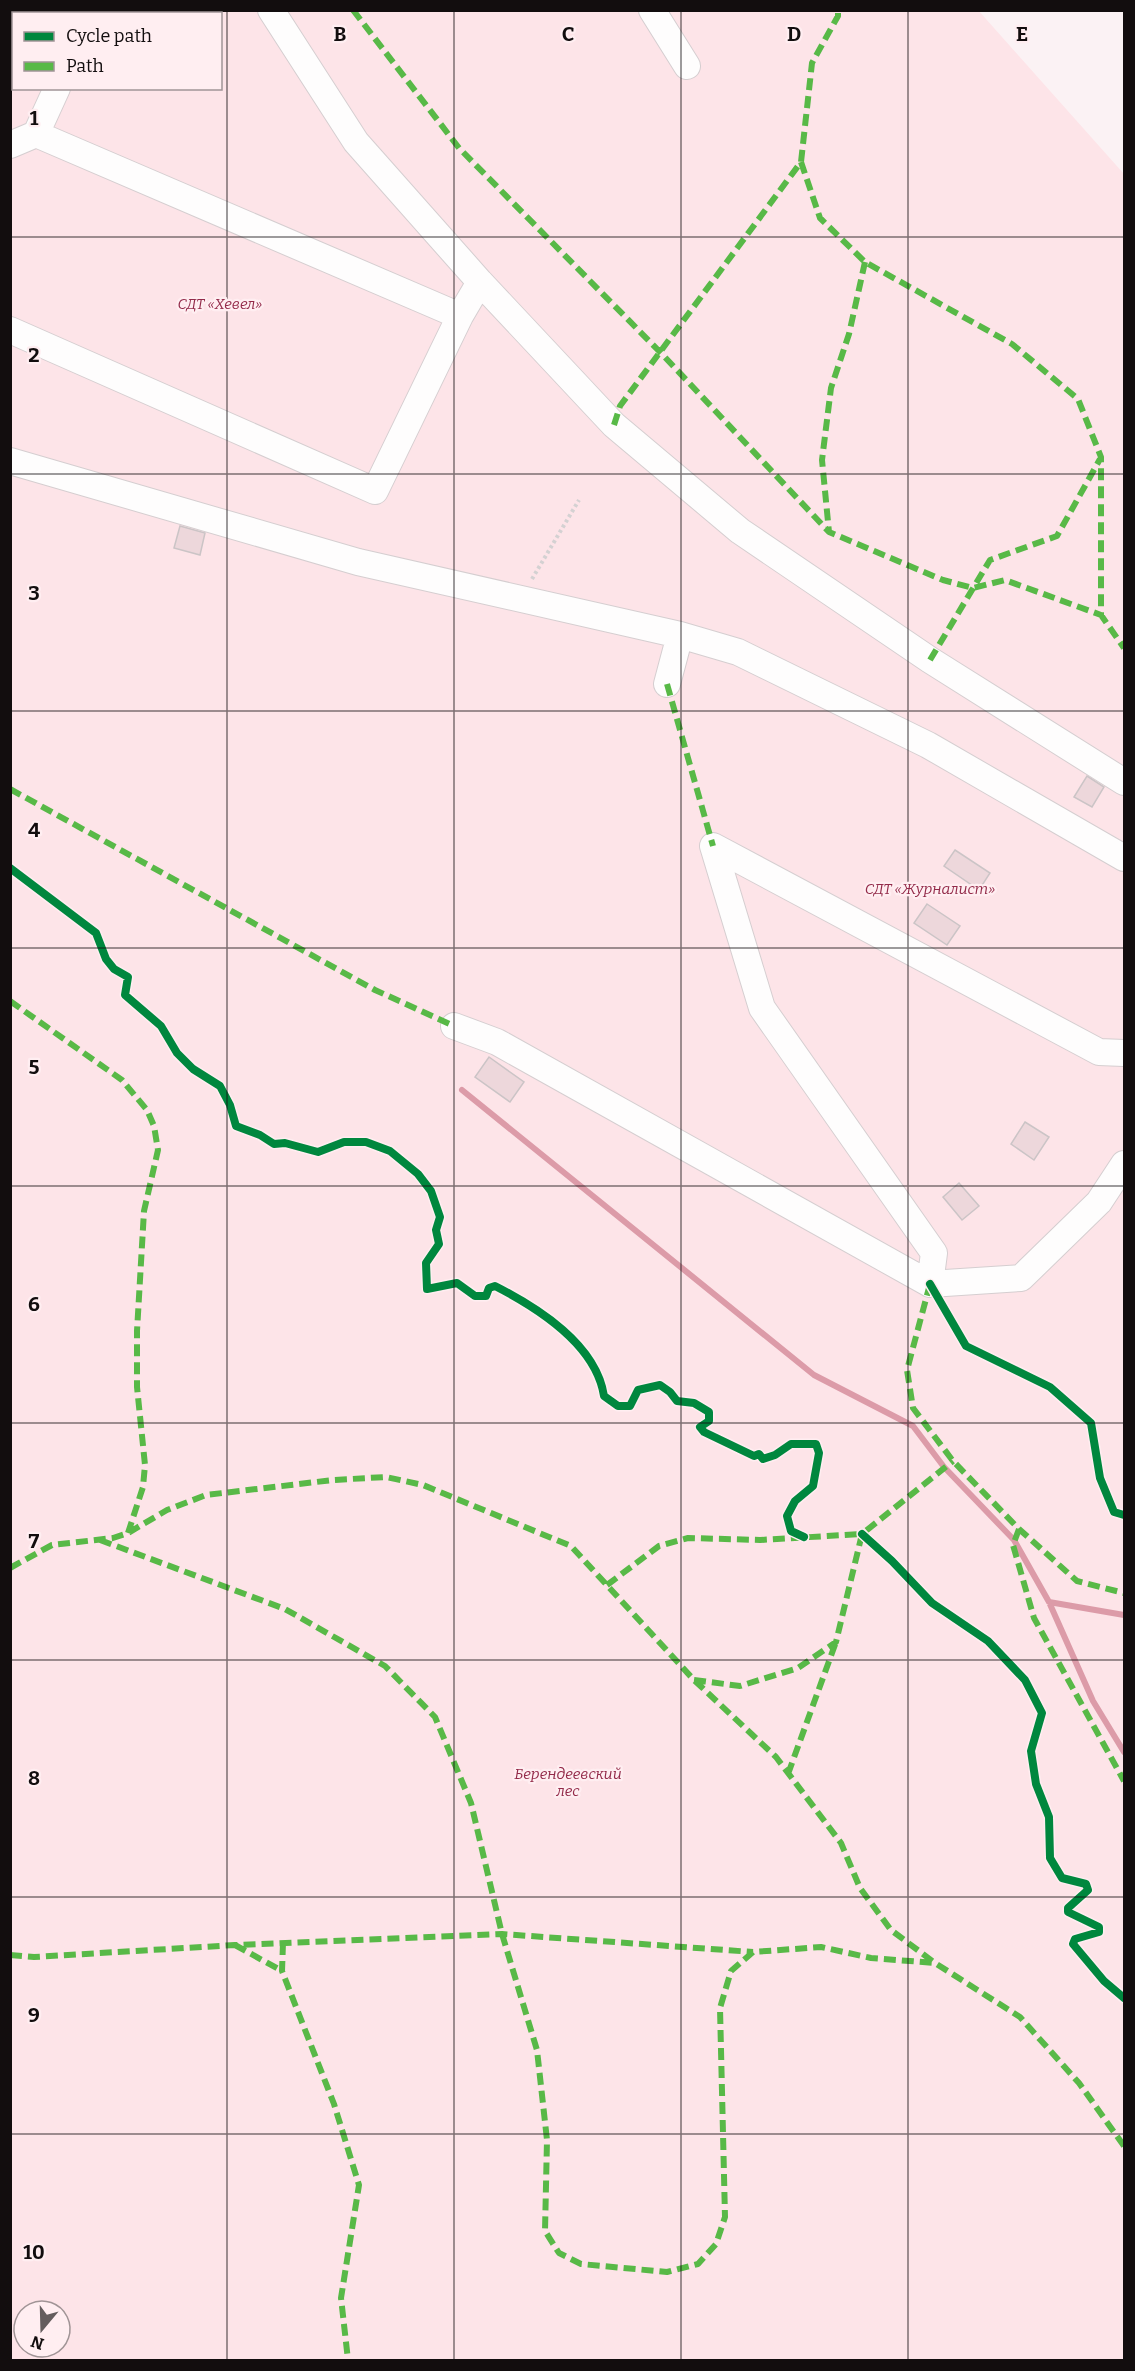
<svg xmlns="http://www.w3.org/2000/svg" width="1135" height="2371" viewBox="0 0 1135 2371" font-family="Bitter,serif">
	<rect width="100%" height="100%" fill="#fbf2f4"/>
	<path fill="#fde4e8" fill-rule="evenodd" d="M978 10 1124 174V2360H11V11ZM14 14H220V88H14ZM24 2311H60V2347H24Z"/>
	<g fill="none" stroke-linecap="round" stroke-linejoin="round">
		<path stroke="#dc9ba8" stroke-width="6" d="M462 1090 814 1375 913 1426 944 1467 1014 1540 1049 1602 1093 1701 1124 1752
			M1049 1602 1124 1615"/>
	</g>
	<path fill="#edd7db" stroke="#cbc4c6" stroke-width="1.5" d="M180 526 205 533 200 555 174 548Z
		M1087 776 1104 787 1092 807 1074 797Z
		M955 850 990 873 979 890 944 866Z
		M927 904 960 926 947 945 914 923Z
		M489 1057 524 1082 510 1102 475 1077Z
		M1025 1122 1049 1137 1034 1160 1011 1144Z
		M959 1183 979 1206 962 1220 943 1197Z"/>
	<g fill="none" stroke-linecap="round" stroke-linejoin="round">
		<g stroke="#d5ced0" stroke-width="28">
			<path id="minor" d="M271 10 356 142 480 282 614 425 740 531 930 660 1124 782
				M652 10 687 66
				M91 14 93 10
				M36 134 57 88
				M10 145 36 134 460 316
				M10 330 375 491 460 316 480 282
				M10 461 358 562 680 635 738 652 928 745 1124 858
				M667 684 680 635
				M713 846 762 1008 934 1253 930 1284 1021 1278 1099 1202 1124 1164
				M713 846 1099 1052 1124 1053
				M454 1026 497 1042 930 1284"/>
		</g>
		<path stroke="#d4d1d2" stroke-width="4" stroke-dasharray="3 3" stroke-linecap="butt" d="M195 10 202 14
			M532 579 579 500"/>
		<use href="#minor" stroke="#fefdfd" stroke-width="26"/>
		<path stroke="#58b947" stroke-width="6" stroke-dasharray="12 6" stroke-linecap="butt" d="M353 10 459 148 660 352 829 532
			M801 162 820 218 865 262 1012 344 1078 399 1101 457V615L1124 648
			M865 262 849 334 831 388 822 460 829 532 943 580 973 588 1005 580 1101 615
			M614 425 620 406 801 162 812 63 838 16V10
			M930 660 990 560 1057 536 1100 459
			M667 684 713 846
			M10 789 375 990 454 1026
			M10 1001 122 1080 147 1110 154 1126 158 1150 144 1211 137 1331V1387L145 1465 143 1487 128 1533
			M930 1284 907 1370 913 1408 953 1461 1019 1529 1077 1581 1124 1593
			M1019 1529 1013 1545 1034 1618 1124 1781
			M100 1540 285 1609 385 1666 435 1717 471 1803 502 1934 537 2050 547 2140 545 2231 559 2253 581 2264 667 2272 698 2264 716 2244 725 2217 720 2008 731 1971 753 1952 821 1947 871 1958 935 1963
			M10 1568 52 1545 113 1538 128 1533 167 1510 206 1495 333 1480 386 1477 423 1485 571 1546 694 1680 776 1757 841 1843 860 1888 891 1930 935 1963 1020 2017 1079 2083 1124 2146
			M607 1585 659 1546 688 1538 760 1540 862 1534 865 1537
			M694 1680 740 1686 798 1668 836 1642 862 1534 953 1461
			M788 1774 836 1642
			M283 1943 282 1971 334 2104 359 2185 341 2298 348 2360
			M235 1945 282 1971
			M10 1955 34 1957 235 1945 502 1934 753 1952"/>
		<g stroke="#ffeef1" stroke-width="11">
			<path id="cycleway" d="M10 868 96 933 106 959 114 969 128 977 125 995 161 1026 177 1053 193 1069 220 1086 230 1105 236 1126 260 1135 274 1144 285 1143 318 1152 344 1142H366L390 1151 418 1174 431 1191 440 1217 436 1230 439 1244 426 1263 427 1289 457 1283 475 1296H486L489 1288 495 1286C538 1308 596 1344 604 1396L618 1406H630L638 1390 660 1385 670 1392 677 1401 694 1403 709 1412V1421L700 1427 704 1432 754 1456 759 1454 763 1459 775 1455 791 1444H816L819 1453 813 1486 795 1501 787 1516 791 1531 804 1537
				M930 1284 966 1346 1050 1387 1091 1423 1100 1478 1114 1512 1124 1515
				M862 1534 892 1561 932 1603 988 1641 1025 1680 1042 1713 1031 1751 1036 1784 1049 1817 1050 1858 1062 1878 1086 1884 1088 1890 1068 1908V1912L1099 1927V1932L1075 1939 1073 1944 1104 1981 1124 1998"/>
		</g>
		<use href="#cycleway" stroke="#00873e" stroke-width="8"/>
	</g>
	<path fill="none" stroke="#120d0e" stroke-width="1.5" stroke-opacity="0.55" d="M227 10V2360M454 10V2360M681 10V2360M908 10V2360M10 237H1124M10 474H1124M10 711H1124M10 948H1124M10 1186H1124M10 1423H1124M10 1660H1124M10 1897H1124M10 2134H1124"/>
	<g text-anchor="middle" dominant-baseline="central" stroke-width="4.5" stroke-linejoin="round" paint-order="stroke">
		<g font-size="15" font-style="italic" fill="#932a49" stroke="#ffeef1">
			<text x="220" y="304">СДТ «Хевел»</text>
			<text x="930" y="889">СДТ «Журналист»</text>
			<text x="568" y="1774">Берендеевский<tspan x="568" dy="17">лес</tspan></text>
		</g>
	</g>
	<g font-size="20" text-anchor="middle" font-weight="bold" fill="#120d0e" stroke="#ffeef1" stroke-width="4.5" stroke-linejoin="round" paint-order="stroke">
		<text x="340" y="41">B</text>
		<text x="568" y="41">C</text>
		<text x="794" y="41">D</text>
		<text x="1022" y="41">E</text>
		<text x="34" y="125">1</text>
		<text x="34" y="362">2</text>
		<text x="34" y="600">3</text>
		<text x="34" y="837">4</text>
		<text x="34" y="1074">5</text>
		<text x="34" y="1311">6</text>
		<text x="34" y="1548">7</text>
		<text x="34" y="1785">8</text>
		<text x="34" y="2022">9</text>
		<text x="34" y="2259">10</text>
	</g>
	<rect width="1135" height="2371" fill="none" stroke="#120d0e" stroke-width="24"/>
	<rect x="12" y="12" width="210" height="78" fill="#ffeef1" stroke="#a09496" stroke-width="1.5"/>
	<rect x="24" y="32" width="30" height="9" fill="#00873e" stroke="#a09496" stroke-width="1.5"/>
	<text x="66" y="42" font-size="18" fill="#120d0e">Cycle path</text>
	<rect x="24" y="62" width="30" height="9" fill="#58b947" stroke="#a09496" stroke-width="1.5"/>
	<text x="66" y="72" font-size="18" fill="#120d0e">Path</text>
	<g transform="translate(42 2329) rotate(199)"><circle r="28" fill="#ffeef1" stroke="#a09496" stroke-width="1.5"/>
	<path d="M0-4.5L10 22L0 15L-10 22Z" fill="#645d5e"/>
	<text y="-9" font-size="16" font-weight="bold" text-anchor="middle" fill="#120d0e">N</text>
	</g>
</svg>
